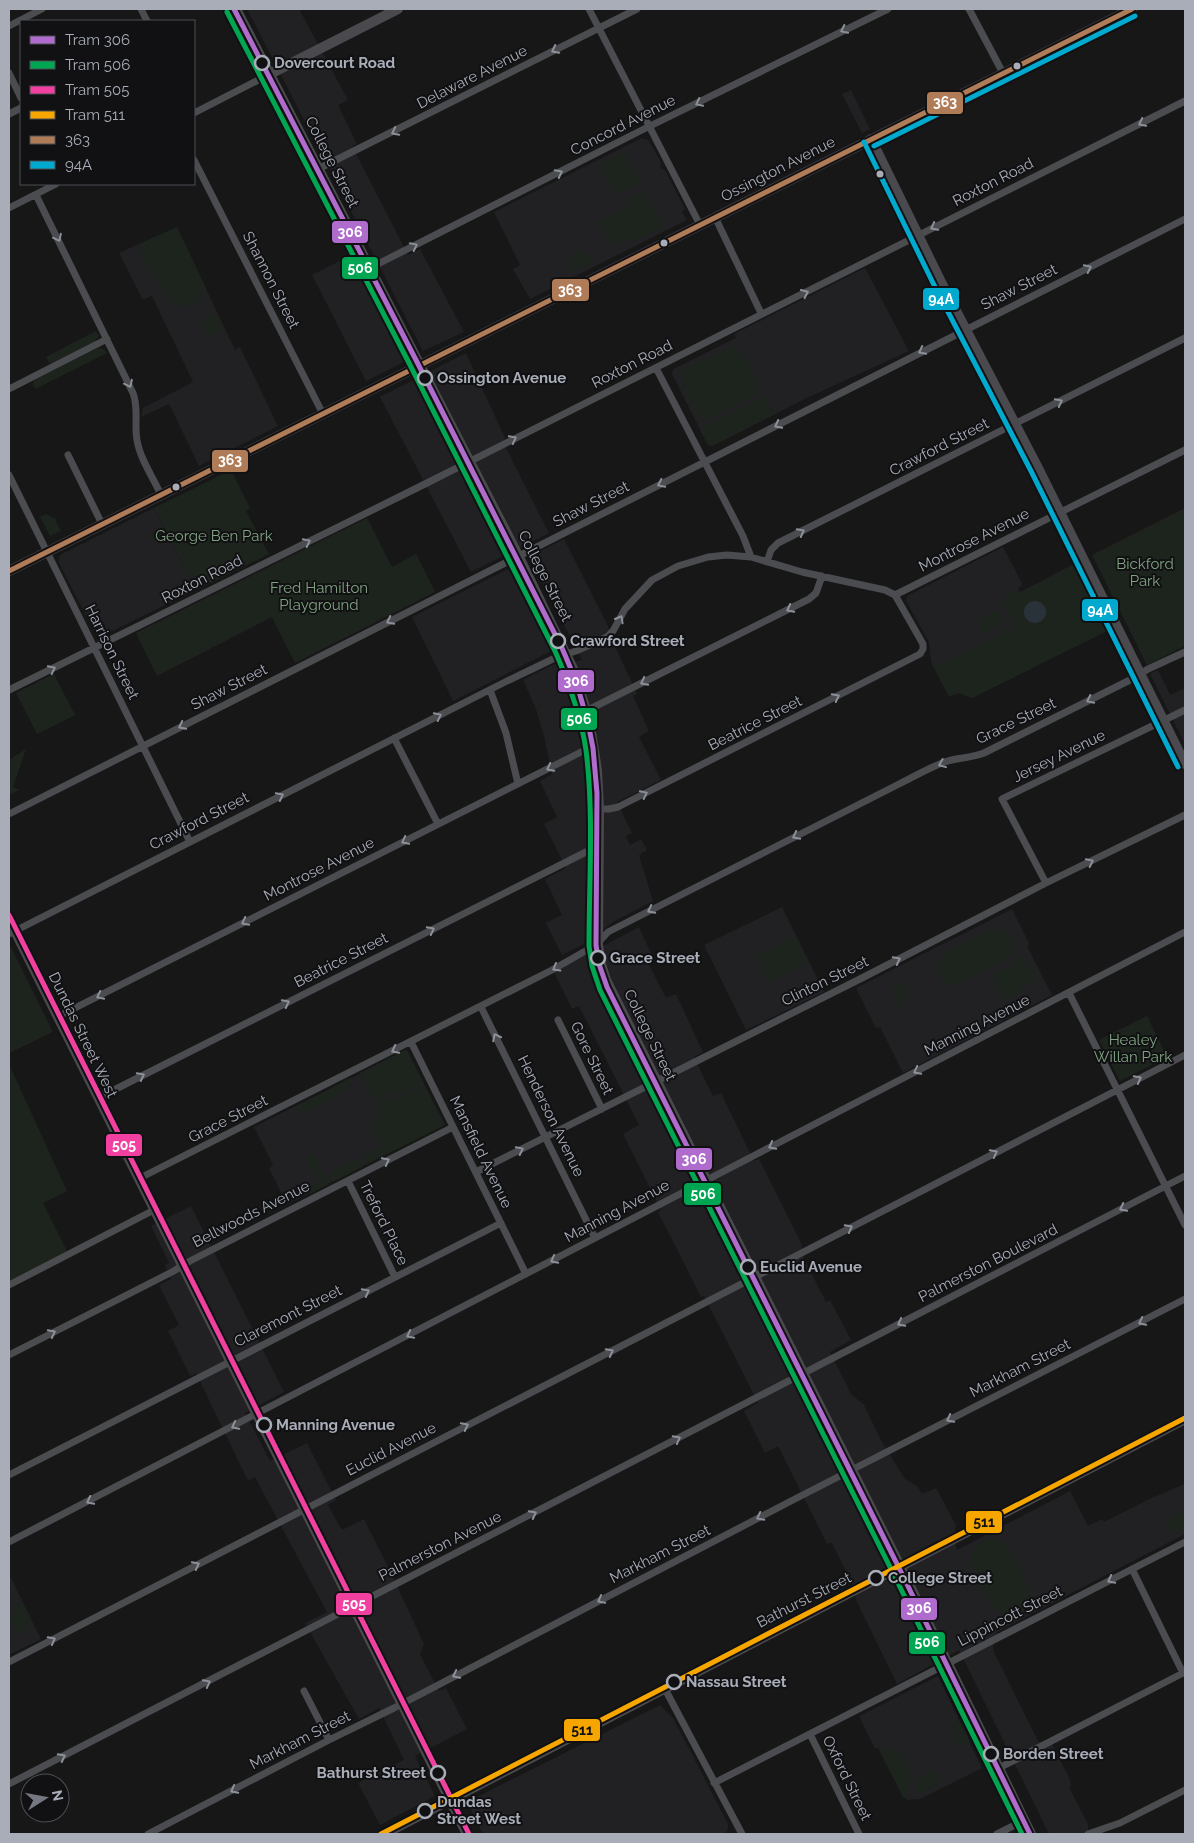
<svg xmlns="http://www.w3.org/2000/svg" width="1194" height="1843" viewBox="0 0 1194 1843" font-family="Raleway,sans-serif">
	<rect width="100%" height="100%" fill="#171717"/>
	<path fill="#212123" d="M247 9H299L348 100 338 105 357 144 352 146 408 255 420 249 464 332 423 351Z
		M851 90 870 129 862 133 842 94Z
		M642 138 648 140 661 162 660 168 665 170 685 209 682 212 687 220 530 299 513 269 520 265 494 212Z
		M177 227 235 350 240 347 278 426 199 466 169 404 141 417 143 408 193 382 152 296 143 300 119 253Z
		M351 255 405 359 404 362 366 381 312 275Z
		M865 268 909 351 809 397 712 446 708 445 672 374 673 369 736 338 734 334Z
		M466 353 505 438 506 448 549 533 471 572 380 397Z
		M154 508 196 590 100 637 96 635 59 563V557L62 554Z
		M564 539 608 626 612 640 637 694 633 696 649 731 639 737 661 780 617 802 632 833 626 836 630 845 641 839 647 850 639 855 653 901 613 922 586 943 562 955 546 923 562 915 545 879 566 868 544 824 557 817 540 781 552 774 544 736 536 709 523 680 554 664 559 666 582 660 529 557Z
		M1003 547 1022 583 1021 587 1018 588 1020 592 1017 591 1001 599 1035 667 972 698 958 693 949 697 931 662 929 642 906 601 907 596Z
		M510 568 551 651 453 701 412 617Z
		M1158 670 1170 695 1185 688V744L1150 674Z
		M782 907 824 992 746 1030 704 945Z
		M1012 909 1029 943 1028 948 1052 995 903 1073 880 1027 876 1028 856 988Z
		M639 927 654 960 648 963 666 998 676 994 703 1052 694 1057 713 1096 721 1093 754 1161 759 1159 802 1245 804 1259 826 1302 830 1300 851 1340 830 1352 851 1394 864 1405 882 1442 905 1479 918 1487 922 1494 936 1488 956 1525 954 1539 957 1550 1070 1491 1088 1526 1102 1519 1104 1522 1149 1499 1185 1484V1534L997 1632 993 1647 994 1652 1038 1741 1053 1745 1071 1782 1070 1789 1088 1824V1834H1049L959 1650 897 1684 857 1602 851 1581 832 1543 827 1544 778 1446 765 1453 744 1411 758 1403 704 1296 701 1297 658 1212 661 1210 623 1134 639 1125 579 1006 572 1009 554 972Z
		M407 1050 445 1125 287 1204 269 1168 273 1165 254 1127Z
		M191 1206 284 1392 245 1413 270 1461 307 1443 336 1500 328 1505 339 1525 342 1530 364 1519 392 1575 424 1644 420 1654 439 1691 446 1688 467 1729 415 1756 435 1796 380 1825 358 1783 404 1760 379 1708 359 1719 305 1623 327 1612 255 1477 248 1481 196 1373 190 1376 168 1331 179 1325 159 1285 171 1279 165 1265 169 1263 151 1226Z
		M9 1574 41 1639 9 1655Z
		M938 1676 982 1768 920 1799 908 1800 903 1797 878 1748 875 1749 859 1716Z
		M660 1705 673 1718 728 1824V1828L725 1834H483L467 1802Z"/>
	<path fill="#1d241e" d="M624 152 640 183 615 195 599 164Z
		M644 191 661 224V227L629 243 626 239 611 247 598 221 624 208 630 200Z
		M177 227 206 288 197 292 201 302C179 313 172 300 159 285 147 270 143 263 139 244Z
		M579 251 586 252 591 261 589 266 571 271 567 264 569 258Z
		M215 312 223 329 207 336 200 320Z
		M96 331 99 336 94 342 50 364 46 357Z
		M732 347C745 351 760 379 757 392L751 399 716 416C711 418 706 419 701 416 695 413 682 388 682 381 682 375 684 371 689 367Z
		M98 348 103 349 107 353 35 389 33 384 34 380Z
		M765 397 773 415 712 446 708 445 700 430Z
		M231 470 250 508 246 511 269 554 196 590 154 508Z
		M1185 508V646L1147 665 1092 555Z
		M46 514 56 519V522L61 531 50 536 40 517Z
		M367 518 392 567 416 554 435 592 295 663 272 617 157 676 136 633Z
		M1076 563 1109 630 972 698 958 693 949 697 933 666 1014 627 1001 599 1017 591 1020 592Z
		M998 609 1005 622 982 634 976 620Z
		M54 674 75 715 37 734 16 693Z
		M26 749 13 787 19 790 9 795V760Z
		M1000 929 1007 933 1012 938 1014 950 1010 957 956 985C939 986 931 969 942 956L992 930Z
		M790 938 795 939 807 962 797 969 796 968 769 981 759 963 758 956 761 953Z
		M9 943 53 1032 9 1053Z
		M1019 957 1033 970 1038 980 1025 986 1021 985 1011 965 1012 961Z
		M1010 965 1023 991 1005 1000 991 974Z
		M895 982 904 983 908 988V994L904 997V1005L902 1007C894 1002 890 990 895 982Z
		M1147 1016 1167 1057 1120 1081 1099 1040Z
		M405 1050 407 1051 424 1085 387 1095 374 1101 360 1073Z
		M9 1064 67 1191 43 1203 67 1251 9 1281Z
		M350 1078 352 1081 349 1090 334 1095 335 1098 303 1115 300 1109 296 1107Z
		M425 1087 443 1123 442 1126 367 1164 363 1156 381 1147 369 1122 375 1119 378 1109 376 1104 384 1100Z
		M313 1153 329 1184 310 1194 308 1189 319 1183 305 1156Z
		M357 1159 362 1167 332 1182 328 1174Z
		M1182 1510 1185 1518V1530L1178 1534 1171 1532 1168 1525 1169 1516Z
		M988 1539C995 1539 1001 1541 1006 1545 1012 1550 1015 1559 1018 1565 1025 1579 1039 1601 1019 1612 1012 1616 1004 1616 997 1611 990 1607 987 1596 983 1589 973 1570 960 1549 988 1539Z
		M21 1603 32 1626H25L24 1633 19 1636C14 1633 16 1626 11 1622L15 1604Z
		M954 1723 961 1724 971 1744 954 1743 952 1740Z
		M893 1749C916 1758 909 1779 908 1800L903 1797 880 1751Z
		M936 1770 942 1782 919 1793 913 1780Z"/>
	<path fill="#2a3239" d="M1024 612a11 11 0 1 1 22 0a11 11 0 1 1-22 0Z"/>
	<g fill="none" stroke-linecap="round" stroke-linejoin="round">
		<path stroke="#4b4c50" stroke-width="7" d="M141 9 147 21
			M589 9 700 225
			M969 9 1003 73
			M9 26 42 9
			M9 73 21 98
			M194 113 270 74
			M9 114 21 108
			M194 160 323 414
			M318 169 637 9
			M36 195 133 393C139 408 134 424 137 440 140 459 153 477 161 495
			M9 208 56 184
			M715 217 761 313
			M370 268 644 129 888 9
			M656 368 743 536 751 557
			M9 389 107 339
			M68 455 102 524
			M9 475 190 842
			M767 562 771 550 778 543 1185 338
			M9 690 425 484 1185 101
			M490 690 506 733 518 784
			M586 711 809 599 816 593 822 576
			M394 738 438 824
			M599 809H609L618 807 920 654 923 649V644L895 595
			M9 814 1185 219
			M1046 883 1002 799 1185 710
			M9 934 507 681 557 657 576 651 607 637 613 631 625 609 652 580 678 566 708 557 727 555 751 557 802 572 885 590 895 595 1185 450
			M1069 993 1185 1225
			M481 1007 595 1238
			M57 1017 585 750 594 747
			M558 1020 602 1109
			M411 1042 526 1274
			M98 1098 586 852 598 851
			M476 1172 862 978 1046 883 1185 815
			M138 1179 552 970 596 945 608 932 899 784C913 777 927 769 942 763 956 757 969 759 984 753L1134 678 1148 669 1185 652
			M348 1181 395 1277
			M9 1285 154 1210
			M9 1355 172 1272 190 1261 453 1127
			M9 1475 501 1223
			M9 1542 1185 932
			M1132 1569 1183 1673
			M9 1662 1185 1055
			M665 1689 742 1834
			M304 1691 329 1740
			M810 1734 859 1834
			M999 1768 1185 1672
			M714 1783 1185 1542
			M9 1784 1185 1176
			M148 1834 329 1740 394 1708 793 1500 1185 1299
			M997 1834 1025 1820
			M1088 1834 1120 1823 1185 1790"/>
		<path stroke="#4a4a4e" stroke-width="10" d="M236 9 518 555 573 669 589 720 597 770 599 809 598 944 600 961 606 980 905 1576 1031 1834
			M270 74 398 9
			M871 139 941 282 1038 468 1185 764
			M9 571 1132 9
			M9 919 467 1834
			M384 1834 1185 1419"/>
		<g stroke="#111113" stroke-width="9">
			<path id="bus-1" d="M9 571 1132 9"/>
		</g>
		<g stroke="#111113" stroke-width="9">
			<path id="bus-2" d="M864 142 934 285 1031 471 1178 767
				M874 146 1135 16"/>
		</g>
		<use href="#bus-1" stroke="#b07c57" stroke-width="5"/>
		<use href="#bus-2" stroke="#00a9ce" stroke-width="5"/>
		<g stroke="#111113" stroke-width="9">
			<path id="tram-1" d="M234 9 416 360 562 648 576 681 588 723 593 748 597 793 596 945 599 964 607 987 899 1568 1030 1834"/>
		</g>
		<g stroke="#111113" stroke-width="9">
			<path id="tram-2" d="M227 12 409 363 555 651C569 683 581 716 586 750 594 814 589 881 589 946L592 966 600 990 892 1571 1022 1834"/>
		</g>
		<g stroke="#111113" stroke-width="9">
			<path id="tram-3" d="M9 915 469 1834"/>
		</g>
		<g stroke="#111113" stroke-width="9">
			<path id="tram-4" d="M381 1834 1185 1418"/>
		</g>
		<use href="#tram-1" stroke="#b06ccc" stroke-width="5"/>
		<use href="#tram-2" stroke="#00a651" stroke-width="5"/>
		<use href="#tram-3" stroke="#f240a1" stroke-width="5"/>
		<use href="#tram-4" stroke="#f7a600" stroke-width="5"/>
	</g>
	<defs><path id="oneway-chevron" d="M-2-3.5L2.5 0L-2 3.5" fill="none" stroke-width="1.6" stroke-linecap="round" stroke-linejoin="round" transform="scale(1.25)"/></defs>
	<g stroke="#8c9099">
		<use href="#oneway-chevron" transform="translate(844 30) rotate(154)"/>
		<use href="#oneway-chevron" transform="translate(555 50) rotate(153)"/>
		<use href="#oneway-chevron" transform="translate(699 103) rotate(154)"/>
		<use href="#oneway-chevron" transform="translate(1142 123) rotate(153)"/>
		<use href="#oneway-chevron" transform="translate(395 132) rotate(153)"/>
		<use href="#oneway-chevron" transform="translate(559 173) rotate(-27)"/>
		<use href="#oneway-chevron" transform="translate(934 227) rotate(153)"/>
		<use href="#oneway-chevron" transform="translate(58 238) rotate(64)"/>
		<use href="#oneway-chevron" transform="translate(414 246) rotate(-26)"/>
		<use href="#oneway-chevron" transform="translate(1088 268) rotate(-26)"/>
		<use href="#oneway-chevron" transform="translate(805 293) rotate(-25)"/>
		<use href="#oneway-chevron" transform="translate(922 351) rotate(153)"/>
		<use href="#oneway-chevron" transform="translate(129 384) rotate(64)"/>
		<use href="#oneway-chevron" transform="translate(1059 402) rotate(-27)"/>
		<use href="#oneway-chevron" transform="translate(778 425) rotate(153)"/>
		<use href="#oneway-chevron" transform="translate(513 439) rotate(-27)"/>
		<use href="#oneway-chevron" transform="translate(661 484) rotate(154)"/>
		<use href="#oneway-chevron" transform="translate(801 532) rotate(-27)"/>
		<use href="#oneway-chevron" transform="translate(307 542) rotate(-26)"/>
		<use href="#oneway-chevron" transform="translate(790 609) rotate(153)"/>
		<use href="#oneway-chevron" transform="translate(620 619) rotate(-60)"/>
		<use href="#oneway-chevron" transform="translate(390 621) rotate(153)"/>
		<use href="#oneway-chevron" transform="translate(52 669) rotate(-26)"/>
		<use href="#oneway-chevron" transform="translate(644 682) rotate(153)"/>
		<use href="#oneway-chevron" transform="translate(836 697) rotate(-27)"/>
		<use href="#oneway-chevron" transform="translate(1090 700) rotate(154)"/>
		<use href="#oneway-chevron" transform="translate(438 716) rotate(-26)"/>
		<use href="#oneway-chevron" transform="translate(182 726) rotate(153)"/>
		<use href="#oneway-chevron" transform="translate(942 764) rotate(158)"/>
		<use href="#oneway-chevron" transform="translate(550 768) rotate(153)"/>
		<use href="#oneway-chevron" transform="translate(644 794) rotate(-26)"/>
		<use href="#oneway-chevron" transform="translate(280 796) rotate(-27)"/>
		<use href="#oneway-chevron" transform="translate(796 836) rotate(153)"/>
		<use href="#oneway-chevron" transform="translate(405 841) rotate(153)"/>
		<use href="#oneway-chevron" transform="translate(1090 862) rotate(-26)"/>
		<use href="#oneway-chevron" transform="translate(651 910) rotate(153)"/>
		<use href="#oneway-chevron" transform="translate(245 922) rotate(153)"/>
		<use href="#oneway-chevron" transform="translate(431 930) rotate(-27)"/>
		<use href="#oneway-chevron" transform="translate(897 960) rotate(-27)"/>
		<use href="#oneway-chevron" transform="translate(556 968) rotate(150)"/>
		<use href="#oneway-chevron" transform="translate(100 996) rotate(154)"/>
		<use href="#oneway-chevron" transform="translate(286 1003) rotate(-27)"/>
		<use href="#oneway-chevron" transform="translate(496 1037) rotate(-117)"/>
		<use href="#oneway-chevron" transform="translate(395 1050) rotate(153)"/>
		<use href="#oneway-chevron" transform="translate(917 1071) rotate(153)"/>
		<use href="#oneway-chevron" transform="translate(141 1076) rotate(-27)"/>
		<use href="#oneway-chevron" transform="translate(1138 1079) rotate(-28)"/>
		<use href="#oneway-chevron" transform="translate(772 1146) rotate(152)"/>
		<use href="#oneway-chevron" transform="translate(520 1150) rotate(-26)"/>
		<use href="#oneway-chevron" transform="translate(994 1153) rotate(-27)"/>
		<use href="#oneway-chevron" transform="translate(386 1161) rotate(-27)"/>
		<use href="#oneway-chevron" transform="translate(1123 1208) rotate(153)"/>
		<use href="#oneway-chevron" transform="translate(849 1228) rotate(-28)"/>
		<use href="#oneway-chevron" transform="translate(554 1260) rotate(152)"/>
		<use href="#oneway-chevron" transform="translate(366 1292) rotate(-27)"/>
		<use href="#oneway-chevron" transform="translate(1142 1322) rotate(153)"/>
		<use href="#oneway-chevron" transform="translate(901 1323) rotate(152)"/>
		<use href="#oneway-chevron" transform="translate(52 1333) rotate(-27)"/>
		<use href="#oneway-chevron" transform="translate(410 1335) rotate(153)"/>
		<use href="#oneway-chevron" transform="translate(610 1352) rotate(-27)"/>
		<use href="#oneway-chevron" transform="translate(950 1419) rotate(153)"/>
		<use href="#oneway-chevron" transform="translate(235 1426) rotate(153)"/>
		<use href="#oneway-chevron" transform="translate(465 1426) rotate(-27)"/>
		<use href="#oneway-chevron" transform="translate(677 1439) rotate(-28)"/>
		<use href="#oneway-chevron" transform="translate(90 1501) rotate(153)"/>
		<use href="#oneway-chevron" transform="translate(533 1514) rotate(-27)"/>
		<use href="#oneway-chevron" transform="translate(760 1517) rotate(153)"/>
		<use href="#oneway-chevron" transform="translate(196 1565) rotate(-27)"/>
		<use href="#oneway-chevron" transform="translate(1111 1580) rotate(153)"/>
		<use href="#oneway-chevron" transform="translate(601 1600) rotate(152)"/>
		<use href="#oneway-chevron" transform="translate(52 1640) rotate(-28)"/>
		<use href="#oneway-chevron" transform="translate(456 1675) rotate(153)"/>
		<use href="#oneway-chevron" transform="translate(207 1683) rotate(-27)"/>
		<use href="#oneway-chevron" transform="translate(62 1757) rotate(-27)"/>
		<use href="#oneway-chevron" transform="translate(234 1790) rotate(152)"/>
	</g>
	<g fill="#111113" stroke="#a8adb8" stroke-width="2.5">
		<circle cx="262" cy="63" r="7"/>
		<circle cx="425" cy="378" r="7"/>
		<circle cx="558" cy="641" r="7"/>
		<circle cx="598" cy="958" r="7"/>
		<circle cx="748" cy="1267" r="7"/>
		<circle cx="264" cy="1425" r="7"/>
		<circle cx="876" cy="1578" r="7"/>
		<circle cx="674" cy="1682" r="7"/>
		<circle cx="991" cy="1754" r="7"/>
		<circle cx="438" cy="1773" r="7"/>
		<circle cx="425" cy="1811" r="7"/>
	</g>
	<g fill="#a8adb8" stroke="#111113" stroke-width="2">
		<circle cx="1017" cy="66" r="4.5"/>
		<circle cx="880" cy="174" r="4.5"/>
		<circle cx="664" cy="243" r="4.5"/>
		<circle cx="176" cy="487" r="4.5"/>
	</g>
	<g text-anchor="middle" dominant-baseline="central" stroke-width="4" stroke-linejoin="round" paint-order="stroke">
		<g font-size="15" font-weight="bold" fill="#a8adb8" stroke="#111113" text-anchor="start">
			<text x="274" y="63">Dovercourt Road</text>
			<text x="437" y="378">Ossington Avenue</text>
			<text x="570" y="641">Crawford Street</text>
			<text x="610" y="958">Grace Street</text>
			<text x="760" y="1267">Euclid Avenue</text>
			<text x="276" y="1425">Manning Avenue</text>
			<text x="888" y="1578">College Street</text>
			<text x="686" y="1682">Nassau Street</text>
			<text x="1003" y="1754">Borden Street</text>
			<text x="426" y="1773" text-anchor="end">Bathurst Street</text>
			<text x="437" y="1802">Dundas<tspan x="437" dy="17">Street West</tspan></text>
		</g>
		<g font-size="15" fill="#a8adb8" stroke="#111113">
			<text transform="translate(472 77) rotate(-27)">Delaware Avenue</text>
			<text transform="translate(623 125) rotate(-27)">Concord Avenue</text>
			<text transform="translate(332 162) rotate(63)">College Street</text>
			<text transform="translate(778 169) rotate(-27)">Ossington Avenue</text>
			<text transform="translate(993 182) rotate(-27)">Roxton Road</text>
			<text transform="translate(271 280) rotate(63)">Shannon Street</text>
			<text transform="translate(1019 287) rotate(-27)">Shaw Street</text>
			<text transform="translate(632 364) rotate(-27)">Roxton Road</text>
			<text transform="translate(939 447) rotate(-27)">Crawford Street</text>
			<text transform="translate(591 504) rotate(-27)">Shaw Street</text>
			<text transform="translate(974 540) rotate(-27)">Montrose Avenue</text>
			<text transform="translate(545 576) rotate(63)">College Street</text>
			<text transform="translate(202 579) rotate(-27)">Roxton Road</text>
			<text transform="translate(112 652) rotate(64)">Harrison Street</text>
			<text transform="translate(229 687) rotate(-27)">Shaw Street</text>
			<text transform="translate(1016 721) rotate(-26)">Grace Street</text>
			<text transform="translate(755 723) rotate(-27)">Beatrice Street</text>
			<text transform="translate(1059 756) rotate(-26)">Jersey Avenue</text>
			<text transform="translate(199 821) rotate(-27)">Crawford Street</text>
			<text transform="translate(319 869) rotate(-27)">Montrose Avenue</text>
			<text transform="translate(341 960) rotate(-27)">Beatrice Street</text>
			<text transform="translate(825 981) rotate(-26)">Clinton Street</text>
			<text transform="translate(977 1025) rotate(-27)">Manning Avenue</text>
			<text transform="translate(83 1035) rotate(64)">Dundas Street West</text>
			<text transform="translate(650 1035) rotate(64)">College Street</text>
			<text transform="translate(592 1058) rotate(64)">Gore Street</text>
			<text transform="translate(551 1116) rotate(64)">Henderson Avenue</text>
			<text transform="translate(228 1119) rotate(-27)">Grace Street</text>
			<text transform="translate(481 1152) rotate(64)">Mansfield Avenue</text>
			<text transform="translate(617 1211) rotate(-28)">Manning Avenue</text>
			<text transform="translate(251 1214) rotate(-27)">Bellwoods Avenue</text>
			<text transform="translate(384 1223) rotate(64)">Treford Place</text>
			<text transform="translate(988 1263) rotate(-27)">Palmerston Boulevard</text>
			<text transform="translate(288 1316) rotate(-27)">Claremont Street</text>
			<text transform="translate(1020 1368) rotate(-27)">Markham Street</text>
			<text transform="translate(391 1449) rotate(-27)">Euclid Avenue</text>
			<text transform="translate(440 1546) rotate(-27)">Palmerston Avenue</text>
			<text transform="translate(660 1554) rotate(-27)">Markham Street</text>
			<text transform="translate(804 1600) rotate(-27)">Bathurst Street</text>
			<text transform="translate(1010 1616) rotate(-27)">Lippincott Street</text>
			<text transform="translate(300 1740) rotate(-27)">Markham Street</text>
			<text transform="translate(847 1778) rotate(64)">Oxford Street</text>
		</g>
		<g font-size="15" fill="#7fa381" stroke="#111113">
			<text x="214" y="536">George Ben Park</text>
			<text x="1145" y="564">Bickford<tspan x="1145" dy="17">Park</tspan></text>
			<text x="319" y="588">Fred Hamilton<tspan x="319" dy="17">Playground</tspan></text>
			<text x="1133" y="1040">Healey<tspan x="1133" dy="17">Willan Park</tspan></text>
		</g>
	</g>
	<g stroke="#111113" stroke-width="2">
		<rect x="926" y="91" width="38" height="24" rx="5" fill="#b07c57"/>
		<rect x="331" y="220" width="38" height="24" rx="5" fill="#b06ccc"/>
		<rect x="341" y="256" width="38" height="24" rx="5" fill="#00a651"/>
		<rect x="551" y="278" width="39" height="24" rx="5" fill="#b07c57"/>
		<rect x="922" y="287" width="38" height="24" rx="5" fill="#00a9ce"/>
		<rect x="211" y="449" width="38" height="24" rx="5" fill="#b07c57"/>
		<rect x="1081" y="598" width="38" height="24" rx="5" fill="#00a9ce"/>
		<rect x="557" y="669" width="38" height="24" rx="5" fill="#b06ccc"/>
		<rect x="560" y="707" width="38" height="24" rx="5" fill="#00a651"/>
		<rect x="105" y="1133" width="38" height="24" rx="5" fill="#f240a1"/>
		<rect x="675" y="1147" width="38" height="24" rx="5" fill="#b06ccc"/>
		<rect x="683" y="1182" width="39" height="24" rx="5" fill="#00a651"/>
		<rect x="965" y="1510" width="38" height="24" rx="5" fill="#f7a600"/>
		<rect x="335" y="1592" width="38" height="24" rx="5" fill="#f240a1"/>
		<rect x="900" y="1597" width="38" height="24" rx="5" fill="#b06ccc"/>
		<rect x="908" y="1631" width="38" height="24" rx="5" fill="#00a651"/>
		<rect x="563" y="1718" width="38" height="24" rx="5" fill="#f7a600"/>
	</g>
	<g font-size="14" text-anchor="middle" font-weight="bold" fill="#fff">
		<text x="945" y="107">363</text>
		<text x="350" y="237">306</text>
		<text x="360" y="273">506</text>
		<text x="570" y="295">363</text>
		<text x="941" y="304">94A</text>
		<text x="230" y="465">363</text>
		<text x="1100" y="615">94A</text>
		<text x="576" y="686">306</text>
		<text x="579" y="724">506</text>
		<text x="124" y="1150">505</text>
		<text x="694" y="1164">306</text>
		<text x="703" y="1199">506</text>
		<text x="354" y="1609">505</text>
		<text x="919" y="1613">306</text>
		<text x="927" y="1647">506</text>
	</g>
	<g font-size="14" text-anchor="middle" font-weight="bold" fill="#111">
		<text x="984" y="1527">511</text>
		<text x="582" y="1735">511</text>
	</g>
	<rect width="1194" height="1843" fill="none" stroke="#a8adb8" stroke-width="20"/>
	<rect x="20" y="20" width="175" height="165" fill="#111113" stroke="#4d4f55"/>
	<rect x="30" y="36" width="25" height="8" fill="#b06ccc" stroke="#4d4f55"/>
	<text x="65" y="45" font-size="15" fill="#a8adb8">Tram 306</text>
	<rect x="30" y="61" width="25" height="8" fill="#00a651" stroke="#4d4f55"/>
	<text x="65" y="70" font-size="15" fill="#a8adb8">Tram 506</text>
	<rect x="30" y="86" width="25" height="8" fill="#f240a1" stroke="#4d4f55"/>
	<text x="65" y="95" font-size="15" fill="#a8adb8">Tram 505</text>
	<rect x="30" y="111" width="25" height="8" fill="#f7a600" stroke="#4d4f55"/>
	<text x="65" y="120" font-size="15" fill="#a8adb8">Tram 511</text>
	<rect x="30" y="136" width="25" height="8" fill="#b07c57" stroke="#4d4f55"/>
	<text x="65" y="145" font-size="15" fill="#a8adb8">363</text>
	<rect x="30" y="161" width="25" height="8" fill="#00a9ce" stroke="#4d4f55"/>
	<text x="65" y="170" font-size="15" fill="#a8adb8">94A</text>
	<g transform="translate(45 1798) rotate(79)"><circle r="24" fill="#111113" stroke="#4d4f55"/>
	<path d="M0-4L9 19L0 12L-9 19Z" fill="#757880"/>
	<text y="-8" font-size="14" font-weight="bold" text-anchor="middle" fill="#a8adb8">N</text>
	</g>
</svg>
